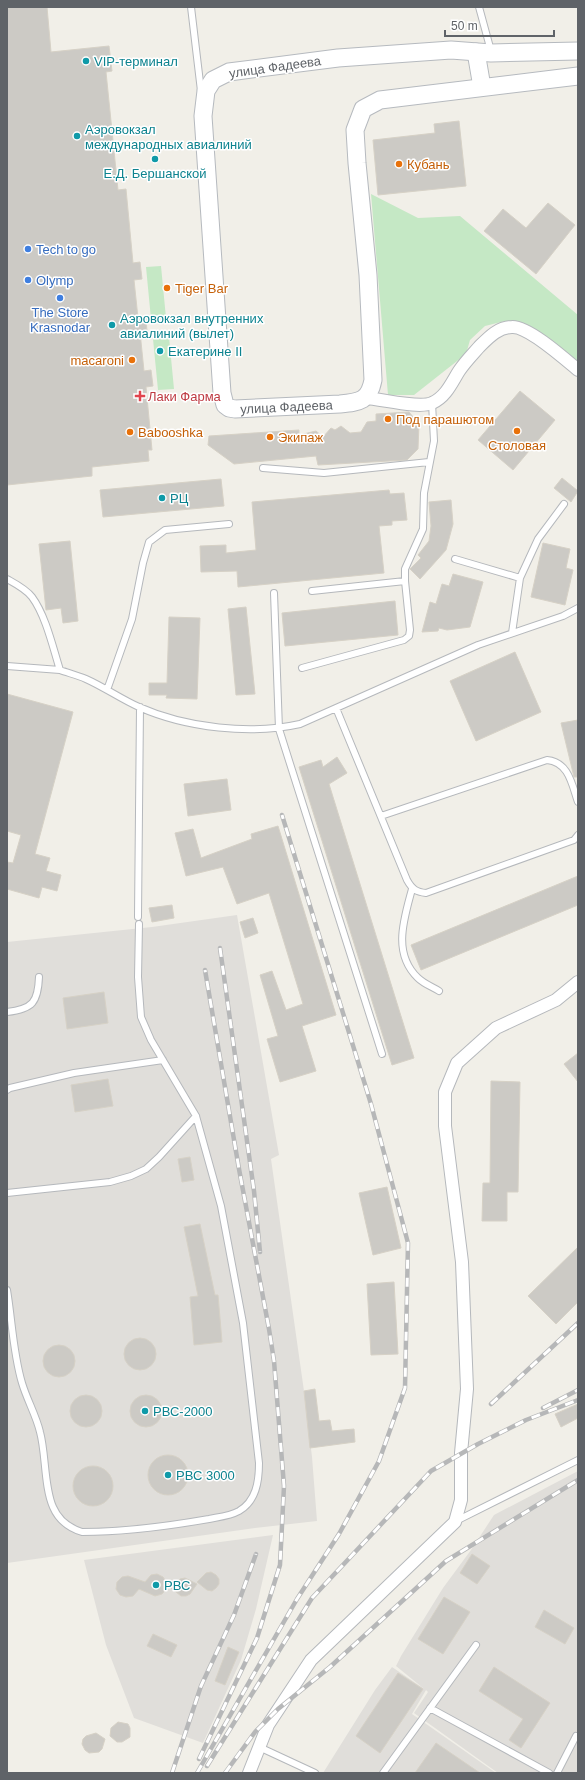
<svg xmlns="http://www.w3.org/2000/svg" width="585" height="1780" viewBox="0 0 585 1780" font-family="Helvetica,sans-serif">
	<rect width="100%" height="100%" fill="#f1efe8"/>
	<path fill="#e0deda" d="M237 915 279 1155 271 1159 304 1391 312 1457 317 1521 255 1528 7 1563V942L152 927Z
		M578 1471V1773H498L414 1713 428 1692 426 1690 412 1714 496 1773H323L375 1690 392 1667 423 1688 396 1666 401 1656 443 1588 471 1550 494 1515Z
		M273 1535 256 1609 241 1660 203 1743 134 1718 106 1645 84 1560Z"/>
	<path fill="#c5e8c5" d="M371 194 418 218 460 216 578 315V363L526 325 505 321 485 326 470 340 466 354 414 395H388Z
		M161 266 166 318 151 319 146 267Z
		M169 337 174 389 158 390 153 339Z"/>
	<path fill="#cccac5" stroke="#d6d1c6" d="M7 7H47L51 52 109 46 112 71 106 72 118 190 126 189 133 263 140 262 142 279 134 280 138 318H146L147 332H140L144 371 151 370 153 386 146 387 152 450H148L149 461 92 467V476L7 485Z
		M459 121 466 186 378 195 373 140 435 133 434 124Z
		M548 203 575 225 536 274 484 231 503 209 526 228Z
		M520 391 555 420 513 470 478 440Z
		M409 412 419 424 418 449 407 460 318 465 316 456 234 464 208 445 209 436 299 430V435L316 431 323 437 331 428 335 430 341 426 350 433 361 432 367 422 376 421V414Z
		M562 478 578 491 571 502 554 488Z
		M221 479 224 506 103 517 100 490Z
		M389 490 390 494 404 493 407 520 392 521V525L379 526 384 573 238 587 237 571 201 572 200 546 226 545V553L256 550 252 502Z
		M451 500 453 524 446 550 420 579 410 569 421 558 418 555 429 541 431 526 429 502Z
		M70 541 78 621 63 623 61 608 46 610 39 544Z
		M543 543 570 549 566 568 573 570 565 605 531 597Z
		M453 574 483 582 470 627 447 630 439 628 438 631 422 632 430 602 436 604 442 584 449 586Z
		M395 601 398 635 285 646 282 613Z
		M246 607 255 694 236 695 228 609Z
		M169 617 200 618 197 699 166 698 167 695H149V683H167Z
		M515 652 541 712 476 741 450 681Z
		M7 694 73 712 35 854 50 858 46 871 61 875 57 891 42 887 39 898 7 889V862L13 863 21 835 7 831Z
		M578 720V777H574L561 723Z
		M337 757 347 773 329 784 414 1058 392 1065 299 767 321 760 323 767Z
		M227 779 231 810 188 816 184 784Z
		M278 826 336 1015 302 1026 316 1071 280 1082 267 1039 278 1036 260 975 272 971 286 1010 303 1004 269 893 237 904 223 867 186 876 175 833 193 829 201 858 252 839 251 834Z
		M578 876V905L421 970 411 945Z
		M172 905 174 918 152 922 149 908Z
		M253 918 258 933 245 938 240 922Z
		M104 992 108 1023 67 1029 63 998Z
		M578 1053V1082L564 1064Z
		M108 1079 113 1106 75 1112 71 1085Z
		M491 1081 520 1082 518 1192H507V1221H482L483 1183H490Z
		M190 1157 194 1180 182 1182 178 1159Z
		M387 1187 401 1248 373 1255 359 1193Z
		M200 1224 215 1295H218L222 1342 194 1345 190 1297 198 1296 184 1227Z
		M578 1247V1302L556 1324 528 1296Z
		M394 1282 398 1354 371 1355 367 1284Z
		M124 1354a16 16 0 1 1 32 0a16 16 0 1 1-32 0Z
		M43 1361a16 16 0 1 1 32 0a16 16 0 1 1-32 0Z
		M315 1389 319 1421 330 1420 332 1431 354 1429 355 1442 310 1448 304 1391Z
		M130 1411a16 16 0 1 1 32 0a16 16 0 1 1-32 0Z
		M70 1411a16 16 0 1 1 32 0a16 16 0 1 1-32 0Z
		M578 1404V1418L561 1427 555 1414Z
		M148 1475a20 20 0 1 1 40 0a20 20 0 1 1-40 0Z
		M73 1486a20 20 0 1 1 40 0a20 20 0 1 1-40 0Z
		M472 1554 490 1566 477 1584 460 1573Z
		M211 1572 216 1575 219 1579V1584L216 1588 212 1591 207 1590 197 1582 206 1573Z
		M157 1574 163 1577 169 1586 162 1594 155 1596 139 1589 133 1596 126 1597 120 1595 116 1589 117 1582 122 1577 128 1576 145 1582 151 1575Z
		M185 1578 197 1584 190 1594 186 1596H181L171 1588 180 1579Z
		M444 1597 470 1612 443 1654 418 1639Z
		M544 1610 574 1628 565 1644 535 1627Z
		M153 1634 177 1645 171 1657 147 1646Z
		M228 1647 239 1652 225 1685 215 1681Z
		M494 1667 550 1703 521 1748 509 1740 523 1719 479 1691Z
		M398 1673 423 1689 380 1753 356 1736Z
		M118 1722 128 1724 130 1728V1737L122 1742H117L110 1736 111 1728Z
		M96 1733 105 1739 102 1749 99 1752 89 1753 85 1750 82 1744 83 1739 86 1736Z
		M436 1743 480 1773H415Z"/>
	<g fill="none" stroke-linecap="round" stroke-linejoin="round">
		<g stroke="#b5b8bc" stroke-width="8">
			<path id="lane" d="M191 7 201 91
				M479 7 491 51
				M263 468 324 473 429 462
				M455 559 520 578
				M7 579C16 584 26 589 32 597 46 616 53 648 60 670 68 673 77 675 86 679 104 687 121 699 139 707 186 728 251 735 300 724L478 645 563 616 578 608
				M312 591 405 581
				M274 593 279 729 382 1054
				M512 633 520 578 538 539 564 504
				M7 666 60 670
				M302 668 404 640 409 636 410 630 405 581V569L423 529 424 493 434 441 432 403
				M107 690 132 619 143 563 149 542 165 530 229 524
				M336 708 407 880C412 889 416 892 426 893L574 840 578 835
				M381 816 547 760C569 762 572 785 578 802
				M412 889C404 919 392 953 418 978 424 984 433 987 439 991
				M138 917 140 707
				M7 1012C33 1009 38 1002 39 977
				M7 1090 10 1088 74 1073 163 1060
				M7 1193 110 1182 131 1176 146 1169 159 1157 196 1116
				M7 1290C12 1320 13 1353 22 1383 27 1400 36 1415 40 1432 46 1454 44 1487 53 1507 59 1521 69 1528 82 1532 123 1532 169 1526 209 1519 219 1517 230 1516 239 1511 256 1501 259 1482 259 1463L243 1323 221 1206 196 1116 151 1040 141 1017 138 977 139 924
				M456 1521 578 1460
				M430 1708 549 1773
				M259 1747 315 1773
				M383 1773 476 1645
				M557 1773 576 1736"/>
		</g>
		<g stroke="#b5b8bc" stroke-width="14">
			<path id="street" d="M365 398C382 399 419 409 432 403 446 397 452 382 459 371 465 362 472 355 479 347 488 338 498 327 512 327 528 326 565 359 578 370
				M249 1773 268 1725 311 1660 455 1522 461 1500V1453L467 1389 462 1262 445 1126V1092L457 1063 496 1028 556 1000 578 982"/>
		</g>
		<g stroke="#b6babf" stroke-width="19">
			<g id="secondary">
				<path id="s1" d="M578 51 491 53 451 50 338 58 229 72 213 80 206 91 203 116 222 393 225 405 229 408 235 409 340 404C360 402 369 401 373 380L368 275 357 163 355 130 363 109 380 100 578 76"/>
				<path d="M476 52 482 87"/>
			</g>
		</g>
		<use href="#lane" stroke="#fff" stroke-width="6"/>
		<use href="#street" stroke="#fff" stroke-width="12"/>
		<use href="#secondary" stroke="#fff" stroke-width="17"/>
		<g stroke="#b6b7b8" stroke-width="4.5">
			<path id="rail" d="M220 948 254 1191 260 1252
				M491 1404 578 1323
				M543 1408 578 1390
				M199 1759 257 1638 280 1565 284 1486 274 1361 269 1329 239 1169 205 970
				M207 1766 312 1598 431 1471 478 1444 526 1420 578 1400
				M172 1773 201 1686 234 1615 256 1554
				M197 1773 297 1599 339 1534 379 1461 405 1388 408 1243 371 1104 282 815
				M225 1773 255 1732 278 1709 330 1667 446 1561 578 1480"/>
		</g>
		<use href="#rail" stroke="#fff" stroke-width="3" stroke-dasharray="9" stroke-linecap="butt"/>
	</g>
	<g fill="#0f9aa8" stroke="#fff" stroke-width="1.5">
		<circle cx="86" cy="61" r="4"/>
		<circle cx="77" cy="136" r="4"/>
		<circle cx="155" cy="159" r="4"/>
		<circle cx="112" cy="325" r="4"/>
		<circle cx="160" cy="351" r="4"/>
		<circle cx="162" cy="498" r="4"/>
		<circle cx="145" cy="1411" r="4"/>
		<circle cx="168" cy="1475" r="4"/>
		<circle cx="156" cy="1585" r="4"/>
	</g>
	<g fill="#e8710a" stroke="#fff" stroke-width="1.5">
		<circle cx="399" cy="164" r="4"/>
		<circle cx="167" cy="288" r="4"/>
		<circle cx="132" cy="360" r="4"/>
		<circle cx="388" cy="419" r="4"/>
		<circle cx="517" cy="431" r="4"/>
		<circle cx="130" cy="432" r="4"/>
		<circle cx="270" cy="437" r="4"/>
	</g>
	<g fill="#3f7fe0" stroke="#fff" stroke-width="1.5">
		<circle cx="28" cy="249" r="4"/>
		<circle cx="28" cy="280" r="4"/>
		<circle cx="60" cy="298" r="4"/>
	</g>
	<path fill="#e0444e" stroke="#fff" stroke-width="1.5" d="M138 390h4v4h4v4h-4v4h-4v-4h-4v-4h4z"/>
	<g text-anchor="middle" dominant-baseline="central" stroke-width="3" stroke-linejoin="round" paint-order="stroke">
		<g font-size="13" fill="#0d838f" stroke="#fff" text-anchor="start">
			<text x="94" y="61">VIP-терминал</text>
			<text x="85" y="129">Аэровокзал<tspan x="85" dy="15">международных авиалиний</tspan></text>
			<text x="155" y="173" text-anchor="middle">Е.Д. Бершанской</text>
			<text x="120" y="318">Аэровокзал внутренних<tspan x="120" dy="15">авиалиний (вылет)</tspan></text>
			<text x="168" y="351">Екатерине II</text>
			<text x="170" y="498">РЦ</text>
			<text x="153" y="1411">РВС-2000</text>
			<text x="176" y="1475">РВС 3000</text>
			<text x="164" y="1585">РВС</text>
		</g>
		<g font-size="13" fill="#5f6368" stroke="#fff">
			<text transform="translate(275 67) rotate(-8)">улица Фадеева</text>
			<text stroke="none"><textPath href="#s1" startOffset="759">улица Фадеева</textPath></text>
		</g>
		<g font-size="13" fill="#c56008" stroke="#fff" text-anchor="start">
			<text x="407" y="164">Кубань</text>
			<text x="175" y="288">Tiger Bar</text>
			<text x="124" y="360" text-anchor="end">macaroni</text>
			<text x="396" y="419">Под парашютом</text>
			<text x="138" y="432">Babooshka</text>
			<text x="278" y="437">Экипаж</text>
			<text x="517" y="445" text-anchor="middle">Столовая</text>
		</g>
		<g font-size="13" fill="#366cbe" stroke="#fff" text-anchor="start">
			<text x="36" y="249">Tech to go</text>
			<text x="36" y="280">Olymp</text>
			<text x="60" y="312" text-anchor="middle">The Store<tspan x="60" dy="15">Krasnodar</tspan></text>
		</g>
		<g font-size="13" fill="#be3a42" stroke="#fff" text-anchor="start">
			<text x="148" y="396">Лаки Фарма</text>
		</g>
	</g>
	<rect width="585" height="1780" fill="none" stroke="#5f6368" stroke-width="16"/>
	<path d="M445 30v6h109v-6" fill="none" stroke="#5f6368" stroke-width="2"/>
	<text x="451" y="30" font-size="12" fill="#5f6368" stroke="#ffffff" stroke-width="3" paint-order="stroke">50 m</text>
</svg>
